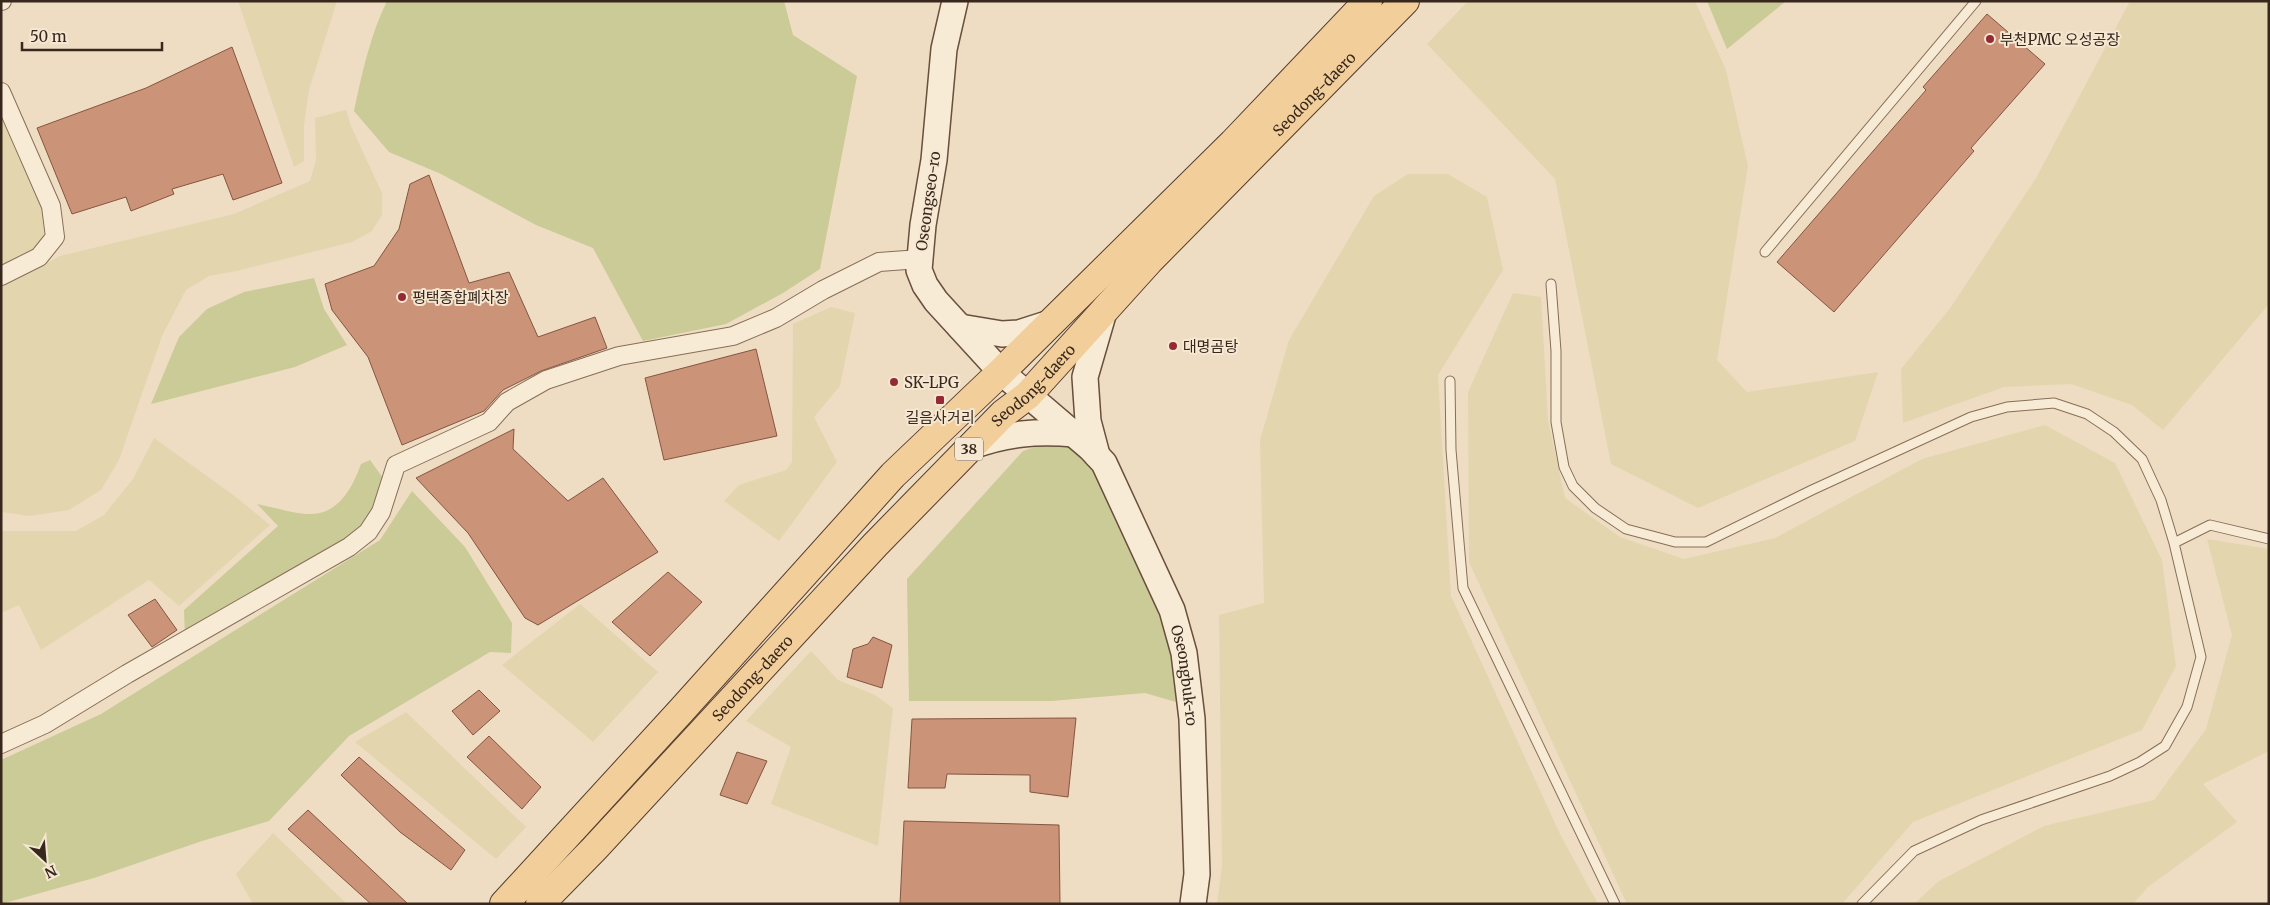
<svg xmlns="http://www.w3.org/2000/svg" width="2270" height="905" viewBox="0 0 2270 905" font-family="Merriweather,'Noto Sans KR',serif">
	<rect width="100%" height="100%" fill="#eeddc2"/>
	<path fill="#e3d6af" d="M238 1H337L309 90 304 125V161L294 167Z
		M1468 1H1695L1726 70 1748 166 1717 360 1747 392 1878 372 1855 441 1698 508 1611 464 1555 179 1427 44Z
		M2130 1H2269V304L2163 430 2132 405 2071 384 2004 387 1903 423 1901 369 1951 307 2036 178Z
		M1 108 35 188 47 224 43 240 35 252 1 268Z
		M346 110 351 126 382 193V215L372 231 352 242 237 271 209 276 186 290 162 336 119 460 101 490 69 510 29 516 1 512V287L60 256 234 214 310 181 316 160 315 118Z
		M1408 174H1448L1487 197 1503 270 1438 375 1451 596 1560 834 1598 904H1217L1222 866 1219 615 1264 603 1260 440 1289 340 1374 196Z
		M1513 293 1541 297 1548 420 1565 498 1620 537 1684 559 1775 538 1922 459 2045 425 2115 463 2162 560 2176 666 2142 730 1913 822 1842 904H1627L1469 562 1468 392Z
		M831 307 855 313 840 386 814 417 837 462 779 541 724 501 739 485 786 470 792 462 793 324Z
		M154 438 236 497 270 525 179 606 149 580 41 650 19 605 1 613V531H76L104 515 133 479Z
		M2207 539 2269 549V751L2203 784 2237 822 2148 887 2133 904H1914L1939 881 2044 826 2154 800 2206 729 2232 635Z
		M580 604 658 672 593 742 502 665Z
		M811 651 838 680 875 695 893 708 878 846 771 804 791 747 746 721Z
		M406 712 526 827 496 859 355 742Z
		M273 833 347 904H253L236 874Z"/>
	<path fill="#cacb96" d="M387 1H784L793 35 857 76 820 269 783 293 726 324 643 341 593 248 536 225 441 174 389 152 354 111C362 73 370 36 387 1Z
		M1707 1H1786L1727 49Z
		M314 278 324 309 347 345 295 367 151 404 179 337 207 309 244 292Z
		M1049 442 1070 447 1092 465 1153 600 1171 648 1176 702 1145 693 1052 701H909L907 579 1023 451Z
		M370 460 383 478C375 509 371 516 349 540L185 636 184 610 278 526 257 504C272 507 299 515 312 514 340 513 353 486 361 464Z
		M412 491 465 547 512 623 511 653 490 652 349 736 269 821 202 841 94 878 1 904V760L101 714 380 540Z"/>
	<path fill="#cb9378" stroke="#86553f" d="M1987 14 2045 64 1971 148 1974 151 1834 312 1777 262 1926 90 1923 87Z
		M232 47 282 183 233 200 223 174 172 189 174 194 131 211 126 197 72 214 37 128 146 88Z
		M429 175 469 283 509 272 538 337 595 317 607 348 541 371 503 390 484 411 402 445 368 357 332 310 325 284 374 266 399 229 410 184Z
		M756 349 777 436 664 460 645 378Z
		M514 429 513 449 568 501 603 478 658 552 538 625 525 618 468 533 416 478Z
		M668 572 702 602 650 656 612 622Z
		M155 599 177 630 152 647 128 615Z
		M873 637 892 645 882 688 847 677 853 649 868 644Z
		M479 690 500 711 473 735 452 711Z
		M1076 718 1068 797 1030 792V775L947 774 945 788H908L912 719Z
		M489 736 541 787 522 809 467 757Z
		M737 752 767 761 747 804 720 795Z
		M359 757 465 850 451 870 400 832 341 775Z
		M308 810 408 904H371L288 829Z
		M904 821 1059 825 1060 904H900Z"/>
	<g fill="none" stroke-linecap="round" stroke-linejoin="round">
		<g stroke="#876e59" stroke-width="11">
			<path id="lane" d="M1765 252 1976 1
				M1551 284 1556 351V422L1564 467 1573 486 1595 508 1626 529 1675 542H1706L1812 490 1971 417 2007 407 2054 403 2087 414 2114 432 2142 459 2161 500 2174 543 2201 657 2187 707 2165 746 2140 762 2110 776 1981 820 1914 851 1862 904
				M1450 381 1451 450 1463 588 1615 904
				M2174 543 2210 525 2269 539"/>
		</g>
		<g stroke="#876e59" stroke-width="20">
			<path id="street" d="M1 1H2
				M1 92 51 206 55 237 39 257 1 276
				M1 744 45 724 127 674 349 547 368 532 381 512 396 465 489 422 507 402 546 380 619 356 733 336 776 318 823 290 879 262 920 259"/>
		</g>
		<g stroke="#694f3d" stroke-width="28">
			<g id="secondary">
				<path id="s1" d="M955 1 944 49 934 160 923 225 919 270 925 285 936 301 1001 372 1090 448 1104 463 1172 610 1184 653 1192 719 1197 874 1193 904"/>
				<path d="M960 327 1002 334 1019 333 1050 323"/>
				<path d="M972 446C1008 433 1036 431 1075 434"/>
				<path d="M1097 455 1088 421 1085 377 1105 308"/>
			</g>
		</g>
		<g stroke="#553c2e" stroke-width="30">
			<g id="primary">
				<path d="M504 904 680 712 893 475 1001 372 1233 143 1368 1"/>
				<path id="s2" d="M540 904 594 849 875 545 1003 414 1028 395 1149 261 1405 1"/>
			</g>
		</g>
		<use href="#lane" stroke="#f8ebd5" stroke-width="9"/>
		<use href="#street" stroke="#f8ebd5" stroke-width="18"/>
		<use href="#secondary" stroke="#f8ebd5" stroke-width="25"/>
		<use href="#primary" stroke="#f1ce9a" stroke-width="28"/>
	</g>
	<g fill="#962a34" stroke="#f5e7d1" stroke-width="2">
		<circle cx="1990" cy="39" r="5"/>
		<circle cx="402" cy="297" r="5"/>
		<circle cx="1173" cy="346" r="5"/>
		<circle cx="894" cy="382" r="5"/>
		<rect x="935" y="395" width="10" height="10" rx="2.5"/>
	</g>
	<g text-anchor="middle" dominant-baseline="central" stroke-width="4" stroke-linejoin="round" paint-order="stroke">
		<rect fill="#f5e7d1" stroke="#706153" stroke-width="1" x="955" y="437.5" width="28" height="23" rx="4"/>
		<g font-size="14" font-weight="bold" fill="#37271d">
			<text x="969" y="449">38</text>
		</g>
		<g font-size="15" fill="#37271d" stroke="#f5e7d1" text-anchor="start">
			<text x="2000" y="39">부천PMC 오성공장</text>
			<text x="412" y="297">평택종합폐차장</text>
			<text x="1183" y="346">대명곰탕</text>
			<text x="904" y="382">SK-LPG</text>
			<text x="940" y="417" text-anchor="middle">길음사거리</text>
		</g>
		<g font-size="15" fill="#37271d" stroke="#f5e7d1">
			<text stroke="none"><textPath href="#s2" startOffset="1121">Seodong-daero</textPath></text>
			<text transform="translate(928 201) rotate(-82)">Oseongseo-ro</text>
			<text stroke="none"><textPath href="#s2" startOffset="716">Seodong-daero</textPath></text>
			<text stroke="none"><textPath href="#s1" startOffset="770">Oseongbuk-ro</textPath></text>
			<text stroke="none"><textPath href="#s2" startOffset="310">Seodong-daero</textPath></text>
		</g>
	</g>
	<rect width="2270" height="905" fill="none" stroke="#37271d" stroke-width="5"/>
	<g transform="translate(45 860) rotate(154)" stroke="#f5e7d1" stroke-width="4" paint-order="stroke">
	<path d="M0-4L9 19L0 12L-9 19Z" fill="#37271d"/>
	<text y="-8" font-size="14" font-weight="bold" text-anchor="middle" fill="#37271d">N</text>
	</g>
	<path d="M22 42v8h140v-8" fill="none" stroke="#37271d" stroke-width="2.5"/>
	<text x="30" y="42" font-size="15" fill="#37271d" stroke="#f5e7d1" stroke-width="4" paint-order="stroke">50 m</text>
</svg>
